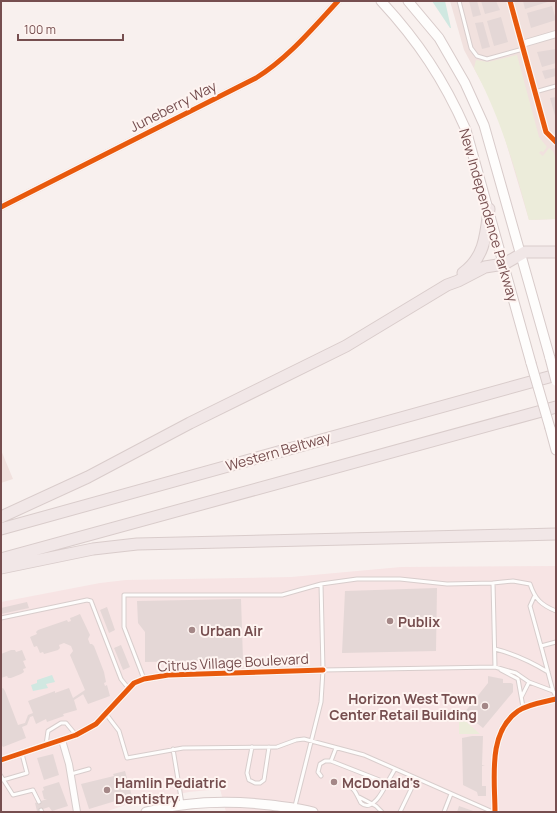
<svg xmlns="http://www.w3.org/2000/svg" width="557" height="813" viewBox="0 0 557 813" font-family="Manrope,sans-serif">
	<rect width="100%" height="100%" fill="#f8f0ee"/>
	<path fill="#f1e1de" d="M450 1H556V219L529 220 503 132 490 98 464 50Z
		M1 450 13 479 1 483Z"/>
	<path fill="#f7e4e4" d="M556 566V812H226L220 789 189 792 147 800 146 798 105 812H1V602L100 583 126 580 291 577 401 567Z"/>
	<path fill="#ececda" d="M517 55 539 137 547 147 543 152 541 151 539 153 543 156 549 148 553 151 556 160V219L529 220C515 167 500 117 474 68L476 60 488 62Z
		M459 718H462L480 734H459Z"/>
	<path fill="#d0e8e1" d="M432 1H445L451 28H450Z
		M52 675 55 682 46 684 48 688 33 691 31 685 37 683V680Z"/>
	<path fill="#e4d7d6" d="M469 1H477L481 15 473 17Z
		M481 1H496L500 10 485 14Z
		M523 1H551L525 9Z
		M552 6 556 20 531 28 527 13Z
		M501 17 508 42 494 46 487 21Z
		M483 22 490 47 482 49 475 23Z
		M556 49V63L542 67 537 52Z
		M556 68V76L545 79 542 71Z
		M556 97V119L550 98Z
		M437 588 436 651 342 653 345 591Z
		M241 599 243 660 145 662V632L138 623 137 601Z
		M27 602 29 608 1 614V608Z
		M107 607 115 630 109 633 100 610Z
		M80 614 90 635 88 639 90 644H92L94 646 104 672 106 682 104 683 105 686 107 685 110 696 88 704 83 694 85 693 74 700 77 710 63 714 64 716 47 722 46 719 36 724 33 716 30 717 27 725 22 727 26 738 3 747 1 744V689L3 688 5 691 18 725 25 723 28 715 33 713 28 701 55 691V693L69 688 73 698 85 690 70 655 73 651 71 646 64 643 59 645 60 648 58 650 44 654 43 652 40 653 37 646 34 647 30 637 37 634 36 632 38 630 67 620 68 622 71 621 70 618 73 617Z
		M121 645 130 667 123 670 114 648Z
		M11 650H15L16 652 22 650 26 660 23 661 26 668 23 669 24 672 21 674 11 678H8L7 676 1 678V654Z
		M488 676 503 679V683H511L513 684V692L483 728 464 713 488 683Z
		M472 736H483L482 765 485 766H482V786H486V796H478L477 792 463 785 462 738Z
		M53 754 59 775 44 780 37 758Z
		M125 771 132 796 89 809 81 784 114 776 113 774Z
		M59 782 68 806 52 811 49 807 37 811 35 803 47 799H44L42 791 44 790 43 787Z
		M459 806 476 812H457Z"/>
	<g fill="none" stroke-linecap="round" stroke-linejoin="round">
		<g stroke="#d8cdcc" stroke-width="5">
			<path id="lane" d="M459 1 471 48 477 56 487 59 523 49
				M535 92 556 86
				M493 583 513 581 530 584C535 599 541 605 556 611
				M534 597 530 606 541 646
				M1 618 87 600 91 601 121 679 129 689
				M495 649C515 654 530 661 548 672
				M495 667 516 673 529 682 553 691 556 696
				M501 670 518 679 523 707
				M144 679 124 627V595H282L321 584 357 579H400L447 584 493 583 495 667 323 670
				M553 691 541 646 556 642
				M522 696 529 682
				M106 714 119 731 127 758 183 748 277 747 296 740 304 739 364 755 493 812
				M46 745 48 731 61 723H66L76 735
				M252 747 247 773 249 780 255 783H260L264 780 269 747
				M336 748 331 761 387 783 395 769
				M173 749 182 804
				M71 774 89 769
				M1 776 13 795 33 790 39 802
				M321 776 318 772 320 764 325 761H331
				M3 780 27 773 22 754
				M348 785C356 790 356 794 361 803 372 813 383 791 387 783
				M359 797 376 806 382 812
				M295 806 321 702 323 670 321 584
				M41 810 42 812
				M400 812 416 779
				M444 812 451 794"/>
		</g>
		<g stroke="#d8cdcc" stroke-width="8">
			<path id="street" d="M510 1 546 132 556 142
				M522 44 556 34
				M1 207 256 78C288 58 312 29 338 1
				M62 740 69 764 77 812
				M1 760 76 735 96 724 134 683 144 679 168 675 323 670
				M495 812C495 779 487 733 518 711 528 704 544 702 556 699"/>
		</g>
		<g stroke="#d8cbca" stroke-width="11">
			<path id="secondary" d="M381 1C418 41 444 80 466 130L531 363
				M408 1 439 38 465 83 484 125 550 358
				M550 428 556 450
				M146 812C188 801 228 800 270 805 284 807 299 808 313 812"/>
		</g>
		<g stroke="#d9cccb" stroke-width="13">
			<path id="highway" d="M463 273C485 257 486 234 489 209
				M1 517 88 477 190 423 346 346 447 285 458 281 485 267 504 264 525 252H556
				M1 529 556 375
				M1 559 556 407
				M1 568 93 549 137 544 556 534"/>
		</g>
		<use href="#lane" stroke="#fefdfc" stroke-width="3"/>
		<use href="#street" stroke="#fefdfc" stroke-width="6"/>
		<use href="#secondary" stroke="#fefdfc" stroke-width="9"/>
		<use href="#highway" stroke="#f1e7e7" stroke-width="11"/>
		<g stroke="#d8cbca" stroke-width="11" stroke-linecap="butt">
			<path id="secondary-bridge" d="M550 358 556 381
				M531 363 550 428"/>
		</g>
		<use href="#secondary-bridge" stroke="#fefdfc" stroke-width="9"/>
		<g stroke="#fef4f1" stroke-width="8">
			<path id="cycleway" d="M510 1 546 132 556 142
				M1 207 256 78C288 58 312 29 338 1
				M1 760 76 735 96 724 134 683 144 679 168 675 323 670
				M495 812C495 779 487 733 518 711 528 704 544 702 556 699"/>
		</g>
		<use href="#cycleway" stroke="#e8590c" stroke-width="5"/>
	</g>
	<g fill="#a48787" stroke="#fef4f1" stroke-width="1.5">
		<circle cx="390" cy="621" r="4"/>
		<circle cx="192" cy="630" r="4"/>
		<circle cx="485" cy="706" r="4"/>
		<circle cx="334" cy="782" r="4"/>
		<circle cx="107" cy="790" r="4"/>
	</g>
	<g text-anchor="middle" dominant-baseline="central" stroke-width="4" stroke-linejoin="round" paint-order="stroke">
		<g font-size="14" fill="#764e4f" stroke="#fef4f1">
			<text transform="translate(173 106) rotate(-27)">Juneberry Way</text>
			<text transform="translate(489 215) rotate(74)">New Independence Parkway</text>
			<text transform="translate(278 451) rotate(-16)">Western Beltway</text>
			<text transform="translate(233 662) rotate(-3)">Citrus Village Boulevard</text>
		</g>
		<g font-size="14" font-weight="bold" fill="#764e4f" stroke="#fef4f1" text-anchor="start">
			<text x="398" y="621">Publix</text>
			<text x="200" y="630">Urban Air</text>
			<text x="477" y="698" text-anchor="end">Horizon West Town<tspan x="477" dy="16">Center Retail Building</tspan></text>
			<text x="115" y="782">Hamlin Pediatric<tspan x="115" dy="16">Dentistry</tspan></text>
			<text x="342" y="782">McDonald's</text>
		</g>
	</g>
	<rect width="557" height="813" fill="none" stroke="#764e4f" stroke-width="4"/>
	<path d="M18 34v6h105v-6" fill="none" stroke="#764e4f" stroke-width="2"/>
	<text x="24" y="34" font-size="12" fill="#764e4f" stroke="#fef4f1" stroke-width="3" paint-order="stroke">100 m</text>
</svg>
